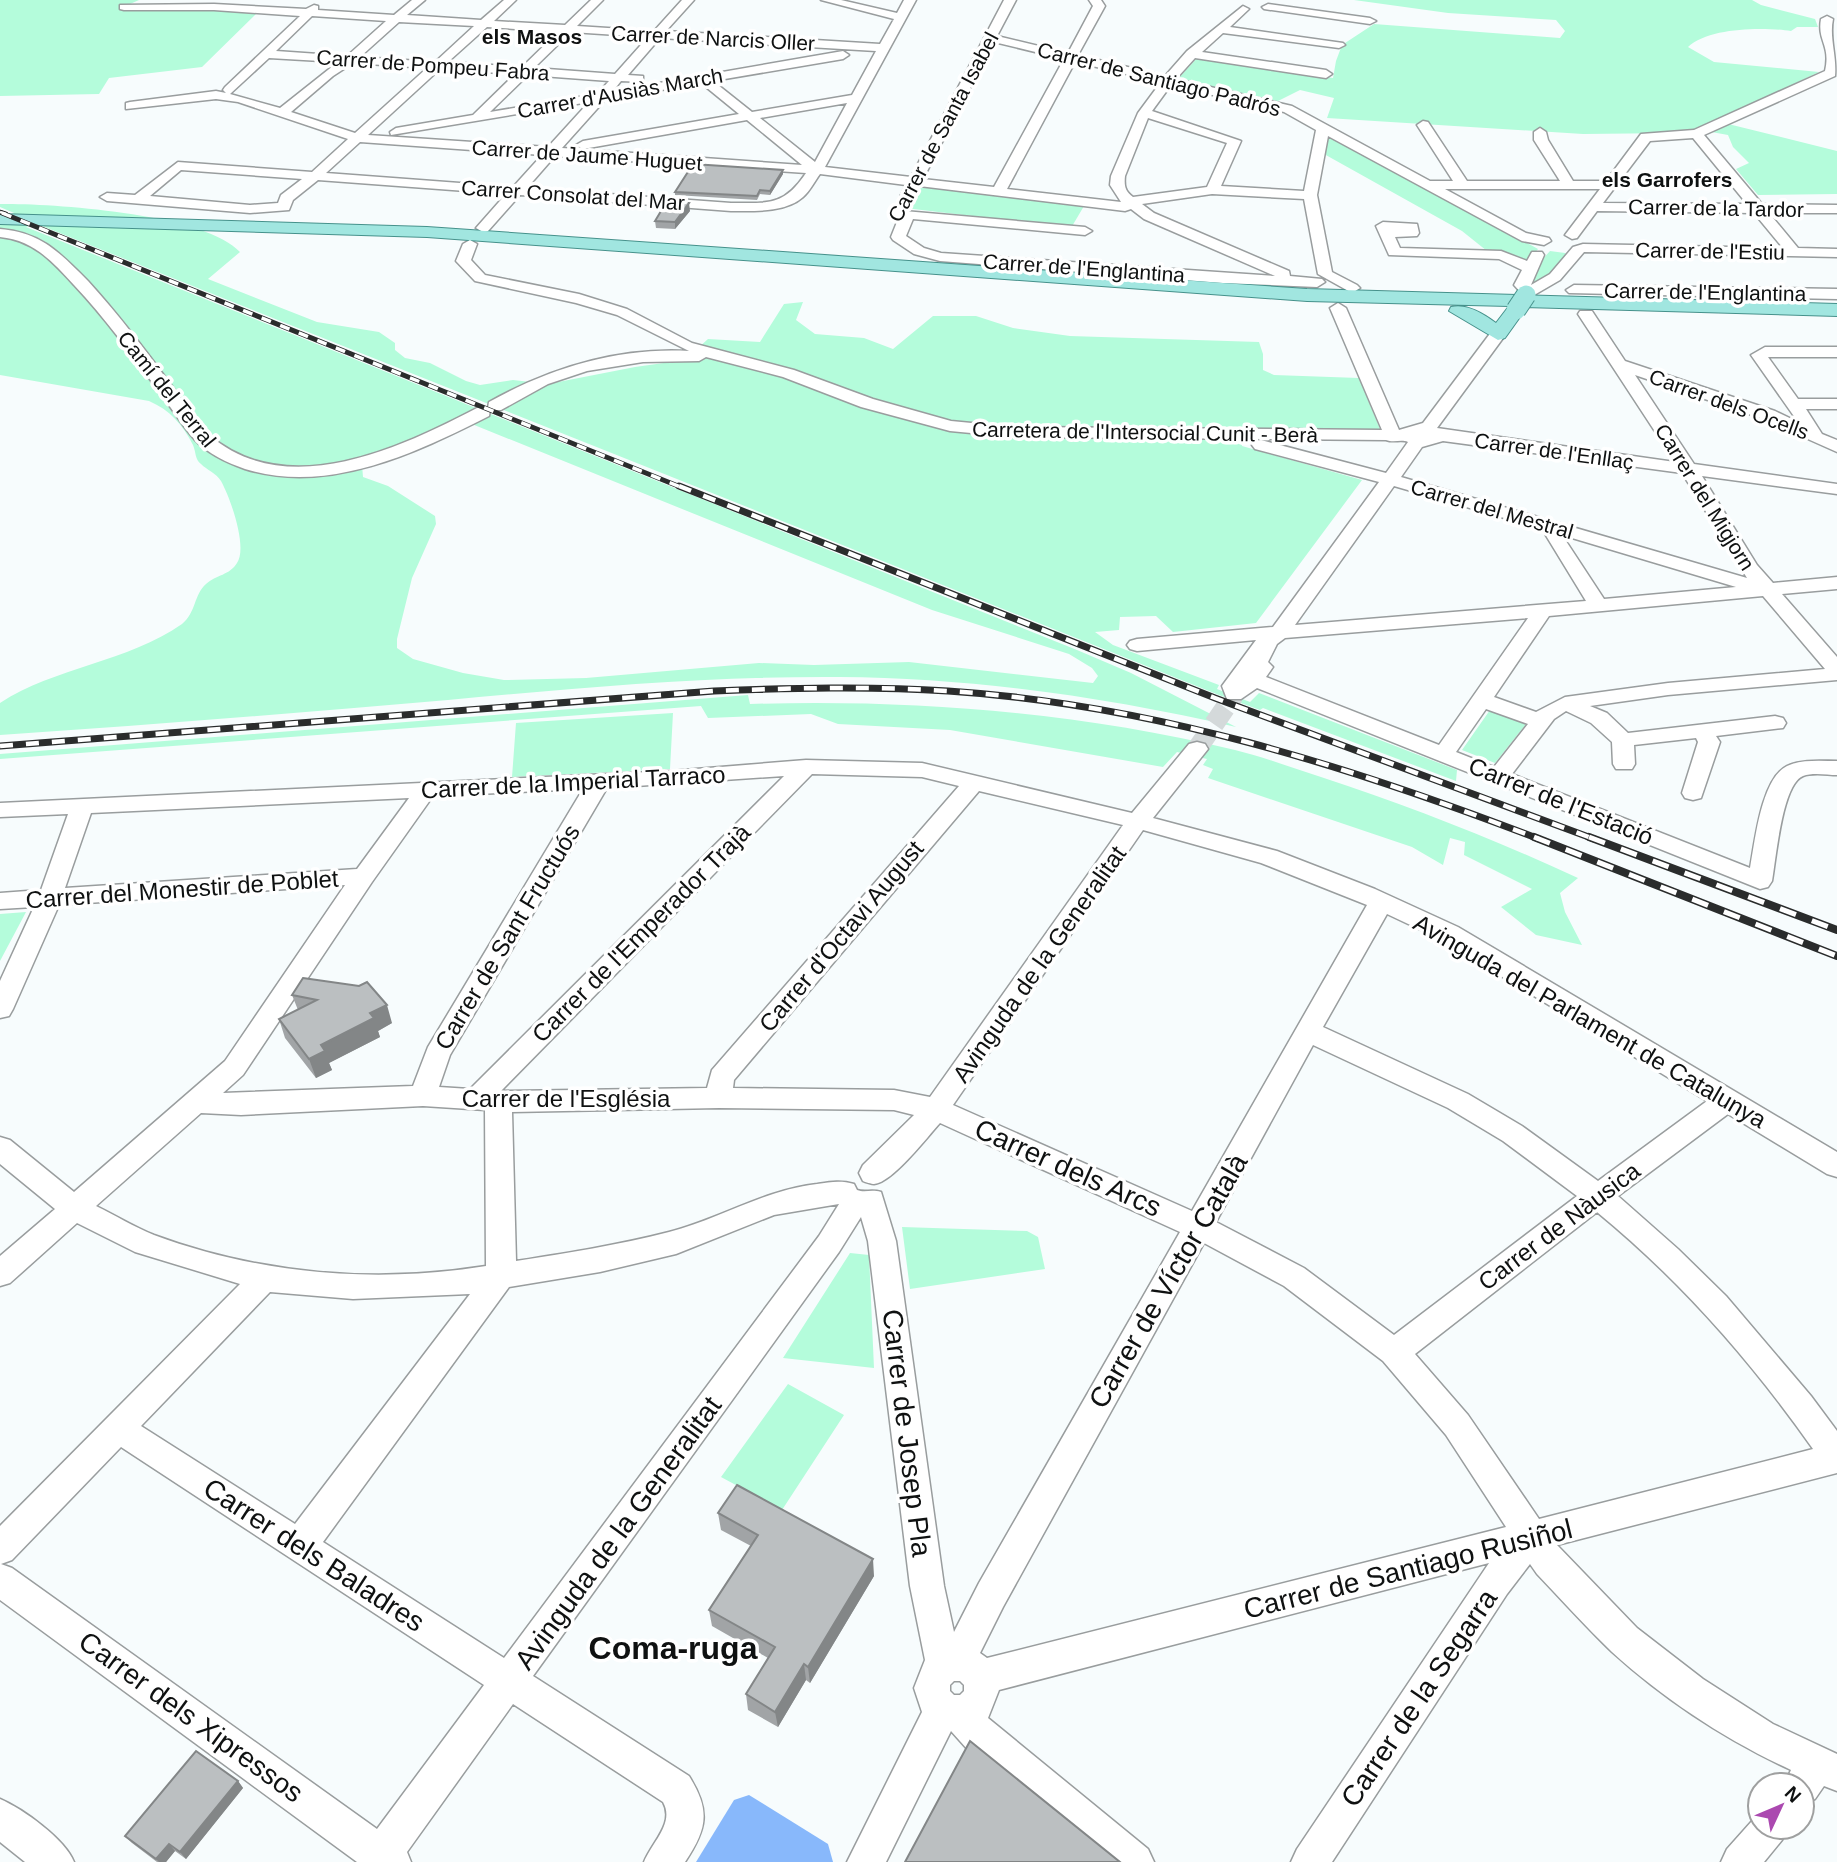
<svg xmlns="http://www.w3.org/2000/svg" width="1837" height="1862" viewBox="0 0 1837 1862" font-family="Helvetica,sans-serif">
	<rect width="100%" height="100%" fill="#f7fcfd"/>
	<path fill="#b4fcdb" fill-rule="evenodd" d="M0 0H139L130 4 257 13 202 67 109 78 99 94 0 96Z
		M1354 0H1752L1761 5 1815 19 1818 27H1797L1791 31C1764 27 1709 27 1688 47L1714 62 1819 72 1716 121 1837 151V194L1758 195 1736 169 1749 163 1733 147 1728 135 1695 129 1676 133 1583 134 1327 118 1334 98 1300 90 1276 102 1176 81 1198 57 1333 78 1336 61 1342 45 1374 24 1560 38 1565 31 1556 20 1448 13Z
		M1329 132 1538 249 1527 263 1506 253 1487 251 1462 231 1324 154Z
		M925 187 1084 206 1071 228 905 208 916 189Z
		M0 204C52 203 206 214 240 252L208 279 317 322 379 332 395 343V350L405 358 430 363 466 381 480 385 513 380 548 384 635 367 685 360 708 339 760 342 784 304 803 302 796 320 815 334 864 338 893 349 933 316H976L1013 328 1070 336 1259 342 1263 354V370L1274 375 1359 378 1380 429 1238 430 1242 446 1362 480 1256 623 1173 632 1156 616 1120 617 1119 630 1095 632 1113 645 1219 685 1217 689 1250 702 1259 693 1457 770 1456 781 1263 708 1260 710 1219 695 37 224 26 227 1077 650 1131 673 1236 727C1106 697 973 678 840 677 709 676 578 688 448 700 299 713 149 725 0 735V703C55 667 128 662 182 624 196 613 194 594 206 584 216 575 230 575 237 563 248 547 230 497 221 481 216 473 207 470 201 464 195 460 196 452 193 445 183 425 170 410 149 401L0 375V222H4L14 213 0 207ZM457 418 932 610 1069 654 1092 668 1098 676 1093 683 909 662 814 665 759 663 586 678 504 680 463 673 413 659 397 648V639L412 578 436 524 435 516 388 486 363 477 362 465Z
		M1550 251 1565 253 1569 257 1543 282H1533L1540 262Z
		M748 695 750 704C912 699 1076 712 1235 750 1264 757 1292 768 1321 777 1409 806 1494 839 1578 878L1560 893 1565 912 1582 945 1536 935 1501 907 1532 889 1464 855 1465 842 1450 838 1443 865 1412 847 1208 778 1213 769 1203 765 1207 759 1177 752 1163 767 950 730 838 724 811 714 708 718 701 706 0 759V754Z
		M1490 710 1526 724 1495 763 1462 750Z
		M673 713 670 769 512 777 516 723Z
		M26 912 0 961V914Z
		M902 1227 1027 1231 1038 1237 1045 1269 910 1289Z
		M850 1253 869 1255 874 1368 783 1358Z
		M788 1384 844 1415 782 1510 721 1477Z"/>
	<path fill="#88b8fb" d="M749 1795 828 1844 833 1862H696L734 1800Z"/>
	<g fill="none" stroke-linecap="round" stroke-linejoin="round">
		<path stroke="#d4d9da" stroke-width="20" stroke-dasharray="20 10" stroke-linecap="butt" d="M1197 749 1234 695"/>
		<g stroke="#999d9e" stroke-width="3">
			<path id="minor" d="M412 0H425L407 15 481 20 504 0H516L494 21 565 25 591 0H603L577 26 654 31 682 0H694L666 31 880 44 894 19 821 0H841L897 13 904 0H916L825 167 911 177 1004 0H1016L997 36 1068 53 1093 6 1089 0H1101L1105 6 1078 55 1165 76 1187 51 1243 6 1249 9 1230 27 1343 43 1345 45 1339 48 1223 33 1202 52 1326 70 1332 74 1326 78 1195 58 1176 79 1292 106 1430 181H1453L1417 125 1423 121 1428 122 1467 181H1560L1534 140V132L1540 128 1546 132 1548 140 1573 181H1606L1641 134 1694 130 1825 71C1831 45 1817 41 1821 19L1827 16 1833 19C1829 38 1837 56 1835 76L1704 135 1762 204 1837 205V213H1769L1798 248 1837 249V257L1584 252 1560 280 1529 298 1524 296 1514 285 1522 270 1499 259 1389 255 1376 226 1383 222 1417 224 1419 233 1417 236 1395 237 1400 248 1501 251 1527 261 1532 252H1542L1544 255 1531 285 1550 274 1573 247 1583 244 1783 248 1754 213 1597 211 1577 238 1572 239 1565 235 1600 189H1445L1526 233 1549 238 1551 241 1544 245 1522 241 1328 136 1317 195 1332 272 1357 285 1360 288 1352 293 1318 274 1304 199 1212 194 1142 204 1154 213 1289 271 1290 276 1322 279 1325 282 1317 287 1223 283 940 261 914 254 893 240 891 237 899 217 893 216V210L1085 227 1092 231 1085 235 913 219 906 236 924 248 941 253 1275 276 1144 219 1131 209 1125 211 919 186 913 198 908 199 901 195 906 185 820 174C814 182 810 191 803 197 785 213 753 211 731 211L520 195 488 231 483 232 476 228 506 194 318 180 293 200 289 210 250 213 107 201 100 197 107 193 135 195 178 162 312 172 348 139 238 102 216 99 126 109V103L130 102 216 91 226 93 223 90 225 87 300 16 214 10H124L120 9V5L214 4 306 9 314 5 318 6V10L394 15ZM312 16 386 21 347 56 276 51ZM399 22 474 26 435 62 360 57ZM487 27 558 32 522 67 448 62ZM571 32 648 37 615 74 534 68ZM660 38 876 51 852 95 752 112 713 81 843 59 849 55 843 51 613 91 621 81 643 82V76L628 75ZM994 42 1064 59 994 187 923 179ZM269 58 338 62 280 108 230 94ZM1075 62 1161 82 1138 113 1111 176 1110 185 1121 202 1007 189ZM353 63 427 68 355 133 291 112 333 76ZM440 69 515 74 473 115 396 128 390 132 391 135 589 102 548 147 368 135ZM528 75 609 81 597 94 490 112ZM701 83 739 114 583 141 576 145 583 149 747 120 802 165 562 148 605 100ZM1171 85 1284 112 1316 130 1304 191 1221 186 1241 141 1152 111ZM847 103 815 162 760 118ZM1148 118 1227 143 1207 187 1133 197C1125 191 1124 186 1125 176ZM1693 138 1747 204 1603 203 1650 141ZM360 142 542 155 513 187 326 173ZM555 156 806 173C784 206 769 203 731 203L527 188ZM181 170 302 179 281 195 278 203 250 205 150 196Z
				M1268 4 1370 18 1376 21 1370 24 1264 9 1262 7Z
				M0 229C41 232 60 253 88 281 119 315 147 352 174 389 185 403 196 423 209 435 287 502 400 448 477 408H488L489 402C550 368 618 347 689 351L617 315 576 303 475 281 456 261 463 244 470 240 477 244 471 260 485 275 579 294 627 309 692 343 794 370 873 399 951 421 1013 427 1382 430 1330 308 1338 303 1346 308 1399 430 1423 423 1492 331 1498 329 1506 334 1437 428 1675 462 1578 314 1580 311H1592L1625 361 1775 411 1798 422 1751 355 1765 347H1837V357H1768L1798 399H1837V409H1806L1822 434 1837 440V452L1763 419 1635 375 1694 464 1837 484V494L1702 476 1757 565 1773 583 1837 577V589L1782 594 1837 657V680L1668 695 1590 706 1607 713 1628 733 1775 716 1783 718 1786 723 1783 728 1716 736 1720 742 1701 798 1693 800 1685 798 1682 793 1698 742 1696 738 1634 745 1635 764 1632 769H1616L1613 764 1612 742 1591 723 1566 711 1554 719 1512 774 1750 868C1755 842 1761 779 1787 766 1802 759 1821 761 1837 761V775C1827 775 1813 772 1803 776 1782 784 1776 859 1772 881L1768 887 1760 889 1257 688 1241 699H1227L1222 686 1256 640 1137 651 1130 649 1127 645 1130 641 1137 639 1273 627 1379 482 1255 449 1252 445 1255 441 1261 440 1386 473 1408 442C1401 439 1394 443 1386 440L1013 437 950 431 861 407 783 377 706 357 699 361 643 362 587 371 548 384 501 410H490L489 416C416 453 328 495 245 469 228 463 208 454 195 440 182 426 172 408 160 393 133 356 105 318 74 285 52 261 33 240 0 237ZM1443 441 1682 473 1747 578 1401 477 1422 447ZM1394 486 1542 529 1586 601 1295 625ZM1562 535 1736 587 1604 599ZM1763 596 1825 669 1668 683 1565 697 1536 712 1494 697 1549 616ZM1528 618 1439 745 1266 677 1273 667 1268 662 1277 644 1285 638ZM1486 709 1528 724 1494 767 1456 752Z
				M1574 285 1837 289V299L1569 293 1566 290Z
				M1197 742 1205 744 1208 749 1153 818 1277 851 1375 889 1458 927 1837 1152V1177L1827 1174 1728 1114 1618 1196 1678 1249 1726 1296 1811 1396 1837 1431V1473L1557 1545 1637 1628 1703 1679 1773 1724 1837 1754V1791L1824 1786 1815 1799 1802 1804V1785H1784L1791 1770C1726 1740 1665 1700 1612 1652 1586 1627 1562 1600 1537 1574L1530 1564 1507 1594 1332 1862H1291L1297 1849 1489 1563 999 1690 988 1718 1148 1849 1154 1862H1105L968 1750 951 1731 886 1862H847L922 1712 914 1688 925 1660 910 1586 868 1241 861 1217 839 1252 533 1676 689 1776C711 1811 707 1829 685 1862H644C652 1842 675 1823 663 1802L513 1704 407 1852 411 1862H357L0 1600V1526L240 1284 135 1252 77 1223 10 1283 0 1286V1256L55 1209 0 1164V1137L10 1140 74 1192 225 1061 345 885 59 905 13 1009 9 1016 0 1018V981L34 907 0 909V893L41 890 68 814 0 817V803L671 771 806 760 922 763 1132 813 1189 744ZM812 774 922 777 959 786 712 1070 707 1088 501 1091ZM784 776 470 1089 439 1087 450 1055 607 788ZM583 789 428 1047 413 1086 223 1093 243 1075 372 882 433 796ZM979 791 1123 825 930 1097 894 1090 733 1088 734 1080ZM409 798 357 869 65 888 91 813ZM1143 830 1261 863 1367 905 1192 1211 953 1105ZM1387 914 1440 939 1707 1101 1598 1181 1522 1126 1468 1094 1323 1027ZM1313 1045 1448 1108 1503 1141 1577 1196 1394 1335 1304 1268 1216 1222ZM423 1106 485 1110 486 1266C375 1284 259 1274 154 1235 134 1227 115 1215 96 1206L201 1113 241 1115ZM719 1108 894 1110 914 1115 863 1165 859 1173 863 1181C865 1182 872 1184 874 1184 892 1183 928 1136 940 1123L1180 1232 979 1583 954 1632 944 1586 896 1241 881 1192C871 1189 865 1193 857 1190L854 1184C841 1180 830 1182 817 1184 764 1190 720 1219 669 1232 618 1245 567 1253 516 1261L512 1112ZM839 1204 819 1236 504 1658 323 1542 509 1287 600 1272 676 1254 774 1215ZM1597 1212C1680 1280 1752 1362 1813 1449L1539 1519 1468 1415 1415 1354ZM1204 1243 1284 1286 1383 1361 1446 1435 1506 1527 987 1658 980 1653 1003 1607ZM270 1292 353 1299 470 1294 295 1524 141 1426ZM121 1447 484 1685 377 1829 12 1568 1 1564 12 1560ZM954 1681H960L964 1685V1691L960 1695H954L950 1691V1685Z
				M0 1799C23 1809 65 1839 74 1862H25L0 1842Z
				M1760 1812V1827H1788L1782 1840 1764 1862H1721L1727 1849Z"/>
		</g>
		<g stroke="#46918b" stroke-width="2">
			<path id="major" d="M0 214 427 227 1307 289 1837 304V316L1523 307 1525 310 1505 338 1498 340 1449 311 1451 307C1467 303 1484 314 1496 323L1509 306 1307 301 427 237 0 224Z"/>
		</g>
		<use href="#minor" fill="#fff" fill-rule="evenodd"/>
		<use href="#major" fill="#a1e6e0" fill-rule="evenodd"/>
		<g stroke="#2a2c2c" stroke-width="4.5">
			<path id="rail-far3" d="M0 212 6 214"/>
		</g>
		<g stroke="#2a2c2c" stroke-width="5">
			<path id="rail-far2" d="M2 213 683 488"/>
		</g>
		<g stroke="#2a2c2c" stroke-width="7">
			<path id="rail-far1" d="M679 486 1215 698 1594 839
				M0 746 714 691C792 688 870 686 948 691 1152 704 1349 766 1539 839"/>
		</g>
		<g stroke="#2a2c2c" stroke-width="8">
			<path id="rail" d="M1534 837 1837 956
				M1589 837 1837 930"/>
		</g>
		<use href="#rail-far3" stroke="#fff" stroke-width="2.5" stroke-dasharray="8" stroke-linecap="butt"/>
		<use href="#rail-far2" stroke="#fff" stroke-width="3.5" stroke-dasharray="10" stroke-linecap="butt"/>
		<use href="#rail-far1" stroke="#fff" stroke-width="4.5" stroke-dasharray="13" stroke-linecap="butt"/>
		<use href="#rail" stroke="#fff" stroke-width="5" stroke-dasharray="17" stroke-linecap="butt"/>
		<g stroke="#46918b" stroke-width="21" stroke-linecap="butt">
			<path id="major-bridge" d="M1516 310 1526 295"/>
		</g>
		<use href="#major-bridge" stroke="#a1e6e0" stroke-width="19"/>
	</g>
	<path fill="#a1a4a6" d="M783 170V174L770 195 760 194 757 200 675 195V192Z
		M690 211 675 229 656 228 655 221Z
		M303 978 392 1023 378 1031 380 1037 329 1063 332 1070 316 1078 285 1038 279 1019 298 1010 292 995Z
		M718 1513 874 1576 810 1683 806 1680 778 1727 748 1710 746 1694 768 1658 712 1626 709 1610 751 1546 721 1530Z
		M238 1781 243 1788 186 1859 175 1851 166 1862H157L132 1843 125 1836Z"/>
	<path fill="#838687" d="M783 170V174L770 195V191Z
		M689 203 690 211 675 229V222Z
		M387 1005 392 1023 378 1031 380 1037 329 1063 332 1070 316 1078 309 1059 321 1045 370 1013Z
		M873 1559 874 1576 810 1683 808 1667Z
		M804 1664 806 1680 778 1727 775 1712Z
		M238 1781 243 1788 186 1859 180 1852Z
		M169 1844 175 1851 166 1862H159L156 1859Z"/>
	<path fill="#bbbfc1" stroke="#838687" stroke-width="2" d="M693 164 783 170 770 191 760 190 757 196 675 192Z
		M667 201 689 203 675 222 655 221Z
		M303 978 359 986 367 982 387 1005 370 1013 374 1018 321 1045 325 1051 309 1059 279 1019 317 1000 292 995Z
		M737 1485 873 1559 808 1667 804 1664 775 1712 746 1694 775 1647 709 1610 758 1535 718 1513Z
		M970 1741 1120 1862H905Z
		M196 1751 238 1781 180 1852 169 1844 156 1859 125 1836Z"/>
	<g text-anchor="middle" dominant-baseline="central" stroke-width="7" stroke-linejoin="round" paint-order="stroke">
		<g font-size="21" font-weight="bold" fill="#0f1111" stroke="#fff">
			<text x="532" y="36">els Masos</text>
			<text x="1667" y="179">els Garrofers</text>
		</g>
		<g font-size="21" fill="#0f1111" stroke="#fff">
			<text transform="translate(713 38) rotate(3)">Carrer de Narcis Oller</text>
			<text transform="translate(433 65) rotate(4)">Carrer de Pompeu Fabra</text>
			<text transform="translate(1159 79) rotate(14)">Carrer de Santiago Padrós</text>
			<text transform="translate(620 93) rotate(-10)">Carrer d'Ausiàs March</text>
			<text transform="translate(943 127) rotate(-62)">Carrer de Santa Isabel</text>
			<text transform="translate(587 155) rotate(4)">Carrer de Jaume Huguet</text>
			<text transform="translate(573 195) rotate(4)">Carrer Consolat del Mar</text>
			<text transform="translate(1716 208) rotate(1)">Carrer de la Tardor</text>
			<text transform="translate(1710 251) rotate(1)">Carrer de l'Estiu</text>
			<text transform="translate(1084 268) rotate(4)">Carrer de l'Englantina</text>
			<text transform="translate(1705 292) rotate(1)">Carrer de l'Englantina</text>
			<text transform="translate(167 389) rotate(51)">Camí del Terral</text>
			<text transform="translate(1729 404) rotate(20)">Carrer dels Ocells</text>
			<text transform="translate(1145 432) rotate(1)">Carretera de l'Intersocial Cunit - Berà</text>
			<text transform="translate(1554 451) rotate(8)">Carrer de l'Enllaç</text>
			<text transform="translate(1705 497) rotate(58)">Carrer del Migjorn</text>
			<text transform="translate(1492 509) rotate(16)">Carrer del Mestral</text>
		</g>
		<g font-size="24" fill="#0f1111" stroke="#fff">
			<text transform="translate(573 782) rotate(-3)">Carrer de la Imperial Tarraco</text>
			<text transform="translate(1561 801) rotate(22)">Carrer de l'Estació</text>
			<text transform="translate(182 889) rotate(-4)">Carrer del Monestir de Poblet</text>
			<text transform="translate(641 933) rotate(-45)">Carrer de l'Emperador Trajà</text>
			<text transform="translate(841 936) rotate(-50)">Carrer d'Octavi August</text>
			<text transform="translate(507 937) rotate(-59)">Carrer de Sant Fructuós</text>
			<text transform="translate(1039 964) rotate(-55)">Avinguda de la Generalitat</text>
			<text transform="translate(1590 1021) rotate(30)">Avinguda del Parlament de Catalunya</text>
			<text x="566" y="1098">Carrer de l'Església</text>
			<text transform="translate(1559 1226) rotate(-37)">Carrer de Nàusica</text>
		</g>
		<g font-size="28" fill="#0f1111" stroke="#fff">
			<text transform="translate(1068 1168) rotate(24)">Carrer dels Arcs</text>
			<text transform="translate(1168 1281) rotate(-60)">Carrer de Víctor Català</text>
			<text transform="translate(907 1433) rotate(83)">Carrer de Josep Pla</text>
			<text transform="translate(618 1533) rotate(-54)">Avinguda de la Generalitat</text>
			<text transform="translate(314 1555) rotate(33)">Carrer dels Baladres</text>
			<text transform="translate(1408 1569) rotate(-14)">Carrer de Santiago Rusiñol</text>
			<text transform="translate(1419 1698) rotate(-56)">Carrer de la Segarra</text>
			<text transform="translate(191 1717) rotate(36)">Carrer dels Xipressos</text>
		</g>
		<g font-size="32" font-weight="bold" fill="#0f1111" stroke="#fff">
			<text x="673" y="1648">Coma-ruga</text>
		</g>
	</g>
	<g transform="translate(1781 1806) rotate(46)"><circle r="33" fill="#ffffff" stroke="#9fa0a0" stroke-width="2"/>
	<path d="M0-5L12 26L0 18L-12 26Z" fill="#ab49b0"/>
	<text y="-10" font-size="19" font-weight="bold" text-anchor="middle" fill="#0f1111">N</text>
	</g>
</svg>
